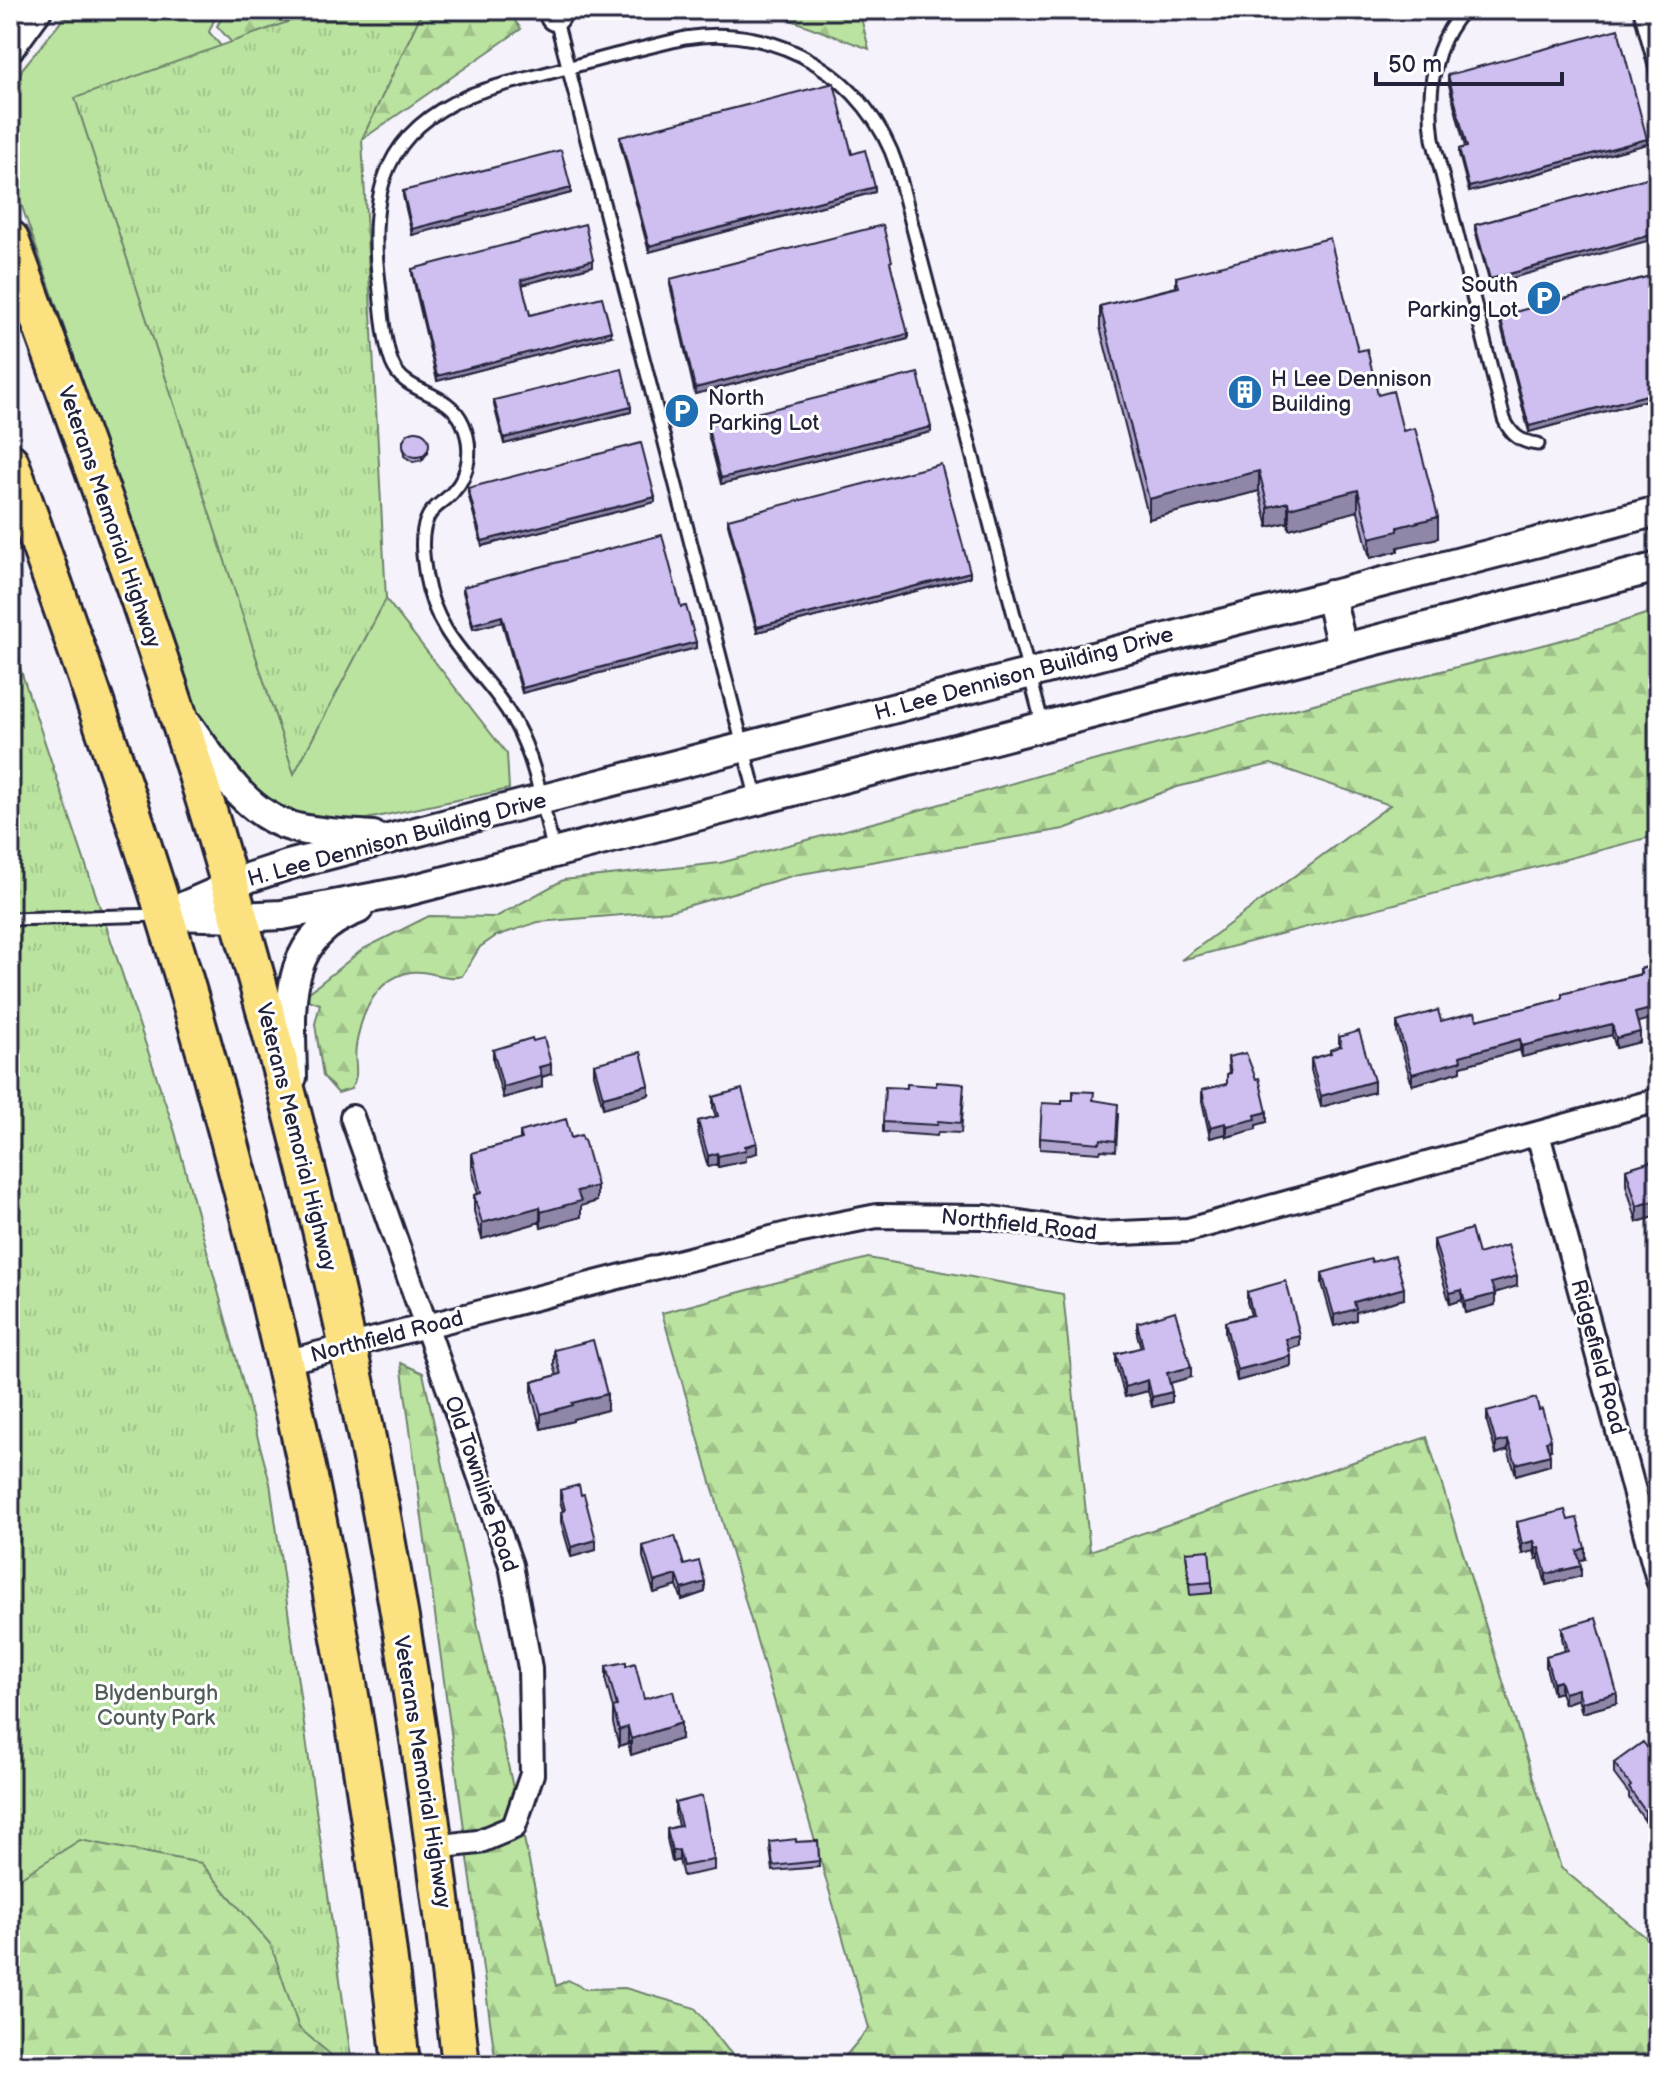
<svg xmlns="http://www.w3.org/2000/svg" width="1668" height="2075" viewBox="0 0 1668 2075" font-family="'Balsamiq Sans',sans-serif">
	<defs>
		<pattern id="forest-firs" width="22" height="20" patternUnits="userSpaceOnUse" patternTransform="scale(2)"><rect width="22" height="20" fill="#bae39f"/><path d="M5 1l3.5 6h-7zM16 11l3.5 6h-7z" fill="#a0c28a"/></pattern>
		<pattern id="park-tufts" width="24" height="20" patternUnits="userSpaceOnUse" patternTransform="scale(2)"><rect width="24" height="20" fill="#bae39f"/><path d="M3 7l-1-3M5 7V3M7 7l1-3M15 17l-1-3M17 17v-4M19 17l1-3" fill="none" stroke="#a0c28a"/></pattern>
	</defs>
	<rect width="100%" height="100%" fill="#f5f2fc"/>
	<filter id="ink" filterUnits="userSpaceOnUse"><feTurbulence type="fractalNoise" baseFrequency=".0125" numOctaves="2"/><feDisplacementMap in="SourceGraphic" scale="16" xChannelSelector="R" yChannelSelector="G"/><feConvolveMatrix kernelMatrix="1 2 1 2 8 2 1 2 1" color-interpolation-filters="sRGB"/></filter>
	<g filter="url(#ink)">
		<path fill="#bae39f" stroke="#6e826d" stroke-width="2" d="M96 10H218L209 32 328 171 386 599 507 754 509 789 362 820H294L245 792 207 739 10 172V112L22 69 64 18Z"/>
		<path fill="url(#forest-firs)" stroke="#6e826d" stroke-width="2" d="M227 10H507L521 29 334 159 217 26Z
			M764 10H859L869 49Z
			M1658 610V835L1181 960 1390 805 1271 764 1177 787 1064 829 795 875 670 911 538 922 496 936 480 947 462 976C444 981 426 968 406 973 374 982 361 1015 356 1046 353 1064 361 1072 351 1089L338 1093 323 1076 315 1024 320 1004 302 998 363 949 429 916 496 917 563 880 720 863 899 816 1058 770 1581 635Z
			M10 944 308 1837 339 2065H10Z
			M868 1258 1063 1294 1090 1551 1427 1437 1561 1868 1658 1947V2065H838L869 2028 662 1313Z
			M401 1363 423 1373 556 1986 568 1980 585 1989 625 1988 695 2008 728 2050 747 2065H496Z"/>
		<path fill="url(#park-tufts)" stroke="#6e826d" stroke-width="2" d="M321 10H423L362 139 386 599 294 774 75 98Z
			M10 638 175 1132 270 1483 352 2065H343L299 2028 271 1945 201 1863 80 1840 10 1884Z"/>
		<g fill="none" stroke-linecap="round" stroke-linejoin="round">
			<g stroke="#22223b" stroke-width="17">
				<path id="service" d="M1464 10C1431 46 1427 93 1433 139L1504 419C1511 435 1520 442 1538 444
					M1640 10 1658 77
					M555 16 757 800
					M554 852C544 813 536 761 516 725 486 669 438 645 426 577 423 558 419 535 428 517 433 506 445 502 453 492 470 474 473 447 463 424 448 389 405 396 392 363 382 336 382 303 378 274 369 190 386 131 468 96 492 86 519 81 544 74 591 61 638 49 685 38 778 22 868 78 897 167L1043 726
					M10 919 160 915"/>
			</g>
			<g stroke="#22223b" stroke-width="28">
				<path id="minor" d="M352 1117 511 1565 530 1668 532 1774 514 1827 478 1842 434 1847
					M1538 1134 1658 1580
					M285 1362 787 1234 877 1216 985 1217 1100 1234 1188 1230 1658 1100"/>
			</g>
			<g stroke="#22223b" stroke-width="34">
				<path id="tertiary" d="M553 10 555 16
					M10 47 37 10
					M1330 595 1342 648
					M188 725C216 763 244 814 293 827 318 834 347 834 373 836
					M164 915 251 877 288 865 1658 511
					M173 915 239 917 282 915 407 891 1658 567
					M292 1077C291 1007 280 938 358 909"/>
			</g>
			<g stroke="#22223b" stroke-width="42">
				<path id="trunk" d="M10 239C84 444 161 648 222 858 275 1039 323 1223 361 1409 406 1625 436 1846 461 2065
					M10 462C72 634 133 806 185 982 289 1336 362 1698 401 2065"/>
			</g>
			<use href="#service" stroke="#fff" stroke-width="11"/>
			<use href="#minor" stroke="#fff" stroke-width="22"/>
			<use href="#tertiary" stroke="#fff" stroke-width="28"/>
			<use href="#trunk" stroke="#fbe180" stroke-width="36"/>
		</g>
		<path fill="#b1a4ce" stroke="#22223b" stroke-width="2" d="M1448 75 1647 144 1469 192 1459 154V149L1465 147 1448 81Z
			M620 137 875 192 649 252 620 142Z
			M1658 175 1490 284 1475 230V225Z
			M403 191 571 193 412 235 403 196Z
			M593 266 522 285 530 315 611 336 437 381 412 274V269Z
			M891 267 908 339 695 394 670 285V279L892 267Z
			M1658 274V397L1529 432 1500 322V316Z
			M1176 277 1358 351 1378 395 1403 431 1438 538 1398 547V551L1370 558 1358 511 1289 529 1288 522 1268 527 1259 491 1149 519 1100 327V306L1176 287Z
			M494 400 631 412 504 444 494 405Z
			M707 425 931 432 721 484 707 430Z
			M403 441 428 452 422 460 413 462 404 456Z
			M468 488 655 502 482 546 468 493Z
			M728 519 970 577 757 632 728 524Z
			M463 587 681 607 696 648 522 693 502 622 473 629 463 592Z
			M1658 964 1638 1022 1640 1042 1616 1048 1612 1035 1522 1057 1520 1050 1461 1066V1071L1412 1085 1397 1032V1022L1477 1020 1562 999V994L1640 974V969Z
			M1339 1037 1374 1092 1321 1107 1311 1070V1059L1330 1054V1050L1339 1047Z
			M493 1050 551 1074 542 1077V1087L503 1098 493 1061Z
			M1228 1057 1267 1122 1256 1125V1129L1227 1137 1226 1134 1210 1138 1202 1101V1090L1227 1084 1229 1074Z
			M594 1064 649 1095 603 1108 594 1074Z
			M964 1095 961 1133 938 1132 937 1136 883 1132V1122Z
			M713 1097 757 1153 746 1156V1161L718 1167 717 1164 708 1167 698 1132V1121L716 1117 713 1108Z
			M1094 1100 1118 1114 1116 1151 1101 1150 1100 1153 1040 1149V1138Z
			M520 1132 571 1138 597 1201 581 1206V1217L541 1228 540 1222 482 1239 474 1211V1195L478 1194 472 1169V1153L520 1140Z
			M1658 1159V1216L1637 1222 1626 1185V1169Z
			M1434 1240 1478 1254 1517 1286 1494 1293 1495 1305 1465 1313 1462 1300 1450 1304 1434 1250Z
			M1372 1262 1404 1299 1356 1312V1320L1334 1326 1322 1283V1273Z
			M1247 1292 1300 1346 1289 1349 1291 1366 1237 1381 1225 1333V1322L1251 1315 1247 1302Z
			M1137 1323 1191 1377 1170 1383 1172 1402 1152 1407 1148 1391 1125 1397 1116 1365V1354L1141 1348 1137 1334Z
			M554 1350 607 1410 573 1419V1421L541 1429 532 1397V1382L557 1375 554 1366Z
			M1487 1412 1551 1450 1549 1451 1550 1465 1516 1475 1508 1450 1496 1454 1487 1422Z
			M560 1490 581 1495 596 1550 571 1557 561 1522V1512L563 1511 560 1501Z
			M1517 1522 1585 1559 1580 1560 1581 1576 1546 1585 1539 1558 1536 1559 1534 1551 1522 1554 1517 1533Z
			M643 1546 684 1565 705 1592 682 1600 677 1586 654 1593 643 1557Z
			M1186 1552 1212 1582V1593L1190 1595Z
			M1562 1628 1617 1703 1582 1713 1578 1699 1564 1704 1560 1692 1553 1694 1546 1667V1656L1565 1651 1562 1638Z
			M606 1666H626L644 1699 681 1739 631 1755 628 1743 619 1746 613 1723V1709L606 1682Z
			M1653 1755 1651 1822 1649 1818 1645 1821 1629 1798V1794L1614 1774V1763Z
			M675 1803 714 1860V1870L683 1876 679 1860 672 1862 667 1839V1829L678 1826 675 1813Z
			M818 1841 819 1867 773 1871 770 1847 796 1842Z"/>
		<path fill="#9086a8" stroke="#22223b" stroke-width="2" d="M1647 139V144L1469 192V187Z
			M875 187V192L649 252V246Z
			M571 188V193L412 235V229Z
			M1658 233V238L1490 284V279Z
			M593 260V266L521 285V280Z
			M611 331V336L437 381V376Z
			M908 334V339L695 394V388Z
			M1658 392V397L1529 432V426Z
			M631 407V412L504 444V438Z
			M931 427V432L721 484V478Z
			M428 447V452L422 460V455Z
			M1259 471V491L1149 519V499Z
			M1358 490V511L1289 529V508Z
			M655 497V502L482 546V541Z
			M1288 502V522L1268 527V507Z
			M1438 517V538L1398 547V551L1370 558V538L1398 527Z
			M970 572V577L757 632V627Z
			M502 616V622L473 629V624Z
			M696 642V648L522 693V688Z
			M1658 1007V1017L1635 1023V1013Z
			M1612 1024V1035L1522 1057V1046Z
			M1640 1032V1042L1616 1048V1038Z
			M1520 1039V1050L1461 1066V1071L1412 1085V1074L1460 1056Z
			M551 1064V1074L542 1077V1087L503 1098V1087L539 1067Z
			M1374 1081V1092L1321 1107V1096Z
			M649 1085V1095L603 1108V1097Z
			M1267 1112V1122L1256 1125V1129L1227 1137V1126L1255 1115Z
			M1226 1123V1134L1210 1138V1127Z
			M757 1143V1153L746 1156V1161L718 1167V1156Z
			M717 1153V1164L708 1167V1156Z
			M597 1186V1201L581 1206V1217L541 1228V1212L577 1191Z
			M1658 1200V1216L1637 1222V1206Z
			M540 1207V1222L482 1239V1223Z
			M1517 1276V1286L1491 1294V1283Z
			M1404 1288V1299L1356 1312V1320L1334 1326V1315L1354 1302Z
			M1462 1290V1300L1450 1304V1293Z
			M1495 1294V1305L1465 1313V1302Z
			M1300 1336V1346L1286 1350V1339Z
			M1291 1356V1366L1237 1381V1370Z
			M1191 1367V1377L1167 1384V1373Z
			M1148 1380V1391L1125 1397V1387Z
			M1172 1392V1402L1152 1407V1397Z
			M607 1394V1410L573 1419V1421L541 1429V1414L572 1403Z
			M1508 1440V1450L1496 1454V1443Z
			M1551 1440V1450L1546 1451V1441Z
			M1550 1455V1465L1516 1475V1464Z
			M596 1540V1550L571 1557V1547Z
			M1534 1541V1551L1522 1554V1544Z
			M1539 1547V1558L1536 1559V1548Z
			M1585 1548V1559L1577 1561V1551Z
			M1581 1566V1576L1546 1585V1574Z
			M677 1575V1586L654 1593V1582Z
			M705 1582V1592L682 1600V1589Z
			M1560 1681V1692L1553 1694V1683Z
			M1578 1689V1699L1564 1704V1693Z
			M1617 1693V1703L1582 1713V1702Z
			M681 1723V1739L631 1755V1739Z
			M628 1727V1743L619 1746V1730Z
			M1658 1806V1817L1651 1822V1811Z
			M1649 1808V1818L1645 1821V1811Z
			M679 1850V1860L672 1862V1851Z"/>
		<path fill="#cebff0" stroke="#22223b" stroke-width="2" d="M1618 29 1647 139 1469 187 1459 149 1467 147 1448 75Z
			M834 83 852 154 865 150 875 187 649 246 620 137Z
			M561 150 571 188 412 229 403 191Z
			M1658 175V233L1490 279 1475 225Z
			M585 224 593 260 521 280 530 315 602 297 611 331 437 376 412 269Z
			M883 225 892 261 890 262 908 334 695 388 670 279Z
			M1330 238 1358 351 1367 349 1378 395 1393 391 1403 431 1415 428 1438 517 1398 527V531L1370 538 1358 490 1289 508 1288 502 1268 507 1259 471 1149 499 1100 306 1179 287 1176 277Z
			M1658 274V392L1529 426 1500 316Z
			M622 369 631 407 504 438 494 400Z
			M918 373 931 427 721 478 707 425Z
			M403 444a13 13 0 1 1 26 0a13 13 0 1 1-26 0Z
			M641 443 655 497 482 541 468 488Z
			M941 464 970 572 757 627 728 519Z
			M662 535 681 607 686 606 696 642 522 688 502 616 473 624 463 587Z
			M1658 964V1007L1635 1013 1640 1032 1616 1038 1612 1024 1522 1046 1520 1039 1460 1056 1461 1061 1412 1074 1397 1022 1438 1010 1441 1021 1475 1012 1477 1020 1562 999V994L1642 974 1640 969Z
			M1359 1031 1374 1081 1321 1096 1311 1059 1331 1053 1330 1050 1341 1046 1339 1037Z
			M532 1038 533 1041 544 1038 551 1064 539 1067 542 1076 503 1087 493 1050Z
			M641 1052 649 1085 603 1097 594 1064Z
			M1246 1053 1256 1079 1259 1078 1267 1112 1255 1115 1256 1119 1227 1126 1226 1123 1210 1127 1202 1090 1227 1084V1074L1231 1073 1228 1057Z
			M936 1082 964 1084 961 1123 938 1121 937 1125 883 1122 885 1087 907 1088V1084L936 1086Z
			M742 1089 757 1143 745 1146 746 1150 718 1156 717 1153 708 1156 698 1121 718 1116 713 1097Z
			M1073 1091 1094 1092 1093 1100 1118 1104 1116 1141 1101 1139 1100 1143 1040 1138 1042 1103 1062 1104V1100H1073Z
			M566 1119 571 1138 581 1135 585 1143 597 1186 577 1191 581 1201 541 1212 540 1207 482 1223 474 1195 481 1193 472 1153 522 1139 520 1132Z
			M1658 1159V1200L1637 1206 1626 1169Z
			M1471 1229 1478 1254 1508 1245 1517 1276 1491 1283 1495 1294 1465 1302 1462 1290 1450 1293 1434 1240Z
			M1395 1256 1404 1288 1354 1302 1356 1309 1334 1315 1322 1273 1371 1259 1372 1262Z
			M1286 1281 1300 1336 1286 1339 1291 1356 1237 1370 1225 1322 1253 1315 1247 1292Z
			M1175 1311 1191 1367 1167 1373 1172 1392 1152 1397 1148 1380 1125 1387 1116 1354 1143 1347 1137 1323Z
			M593 1340 607 1394 572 1403 573 1405 541 1414 532 1382 561 1374 554 1350Z
			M1536 1398 1539 1410 1542 1409 1551 1440 1546 1441 1550 1455 1516 1464 1508 1440 1496 1443 1487 1412Z
			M579 1485 581 1495 584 1494 596 1540 571 1547 561 1512 565 1510 560 1490Z
			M1565 1510 1568 1520 1577 1518 1585 1548 1577 1551 1581 1566 1546 1574 1539 1547 1536 1548 1534 1541 1522 1544 1517 1522Z
			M675 1536 684 1565 699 1561 705 1582 682 1589 677 1575 654 1582 643 1546Z
			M1209 1550 1212 1582 1190 1584 1186 1552Z
			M1596 1618 1617 1693 1582 1702 1578 1689 1564 1693 1560 1681 1553 1683 1546 1656 1568 1650 1562 1628Z
			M626 1662V1666L635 1663 644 1699 673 1691 681 1723 631 1739 628 1727 619 1730 613 1707 617 1706 606 1666Z
			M1643 1742 1653 1755 1658 1752V1806L1651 1811 1649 1808 1645 1811 1629 1788 1631 1786 1614 1763Z
			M702 1796 714 1860 683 1866 679 1850 672 1851 667 1829 681 1826 675 1803Z
			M796 1839V1842L818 1841 819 1861 773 1866 770 1842Z"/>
	</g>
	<defs>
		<g id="parking-disc" transform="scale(1.8)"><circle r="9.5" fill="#1f6fb2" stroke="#fff"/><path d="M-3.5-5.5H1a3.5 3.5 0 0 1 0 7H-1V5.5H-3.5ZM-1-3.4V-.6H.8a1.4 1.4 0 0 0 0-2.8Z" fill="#fff"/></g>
		<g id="building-disc" transform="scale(1.8)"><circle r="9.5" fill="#1f6fb2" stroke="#fff"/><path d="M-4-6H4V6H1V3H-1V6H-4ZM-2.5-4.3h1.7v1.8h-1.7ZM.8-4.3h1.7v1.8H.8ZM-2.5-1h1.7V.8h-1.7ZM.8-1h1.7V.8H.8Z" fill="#fff"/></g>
	</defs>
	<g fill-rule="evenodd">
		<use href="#parking-disc" x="1544" y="298"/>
		<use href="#building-disc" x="1245" y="392"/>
		<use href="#parking-disc" x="682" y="411"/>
	</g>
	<g text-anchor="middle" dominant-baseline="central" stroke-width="6" stroke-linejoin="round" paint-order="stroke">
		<g font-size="22" fill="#22223b" stroke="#fff" text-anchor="start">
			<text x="1518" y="285" text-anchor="end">South<tspan x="1518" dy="25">Parking Lot</tspan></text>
			<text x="1271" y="379">H Lee Dennison<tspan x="1271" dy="25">Building</tspan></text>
			<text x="708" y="398">North<tspan x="708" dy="25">Parking Lot</tspan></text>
		</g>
		<g font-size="22" fill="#22223b" stroke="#fff">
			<text transform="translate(109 517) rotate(71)">Veterans Memorial Highway</text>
			<text transform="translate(1024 674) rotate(-15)">H. Lee Dennison Building Drive</text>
			<text transform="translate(397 840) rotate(-15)">H. Lee Dennison Building Drive</text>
			<text transform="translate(296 1137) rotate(76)">Veterans Memorial Highway</text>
			<text transform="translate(1019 1225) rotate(6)">Northfield Road</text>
			<text transform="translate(387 1337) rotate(-14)">Northfield Road</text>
			<text transform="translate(1598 1357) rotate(75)">Ridgefield Road</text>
			<text transform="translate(481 1484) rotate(71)">Old Townline Road</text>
			<text transform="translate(422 1772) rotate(81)">Veterans Memorial Highway</text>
		</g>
		<g font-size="22" fill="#505c59" stroke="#fff">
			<text x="156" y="1693">Blydenburgh<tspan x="156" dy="25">County Park</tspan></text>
		</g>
	</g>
	<rect width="1668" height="2075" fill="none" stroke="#fff" stroke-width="40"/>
	<rect x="20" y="20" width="1628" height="2035" fill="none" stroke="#22223b" stroke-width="3" filter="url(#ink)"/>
	<path d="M1376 72v12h186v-12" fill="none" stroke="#22223b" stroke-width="4"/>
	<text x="1388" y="72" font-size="24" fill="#22223b" stroke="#ffffff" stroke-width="6" paint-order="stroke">50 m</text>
</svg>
